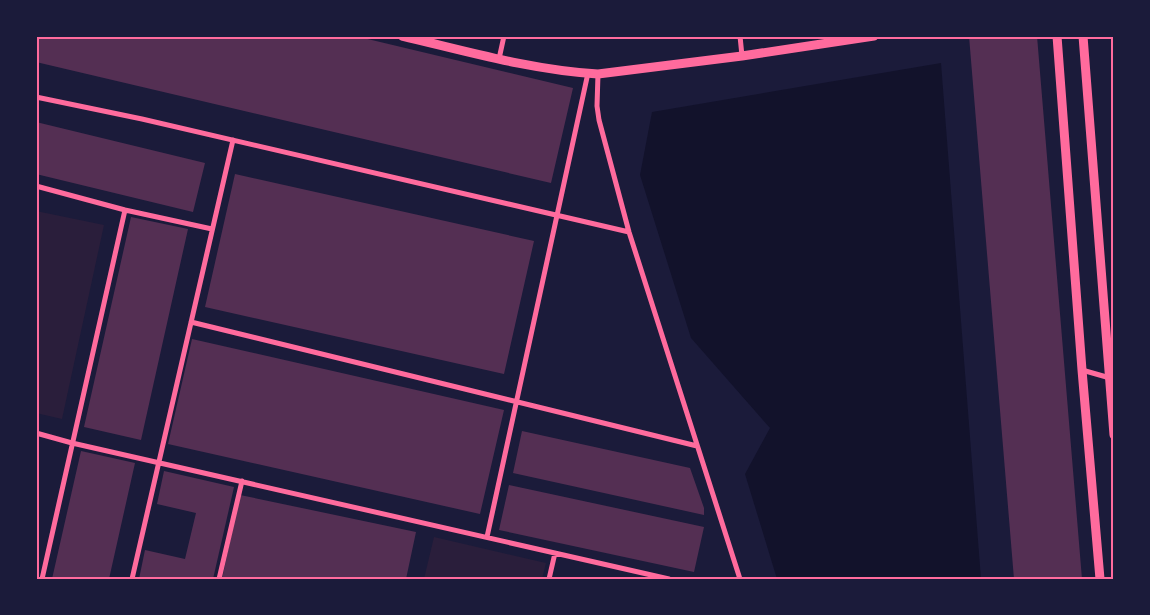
<svg xmlns="http://www.w3.org/2000/svg" width="1150" height="615" viewBox="0 0 1150 615" font-family="'Public Sans',sans-serif">
	<rect width="100%" height="100%" fill="#1b1b3a"/>
	<path fill="#2a1e3b" d="M36 211 104 225 62 419 36 413Z
		M434 537 546 563 542 579H424Z"/>
	<path fill="#12122b" d="M941 63 981 579H777L745 474 770 428 691 338 640 175 652 112Z"/>
	<path fill="#542f53" d="M36 36H355L573 88 551 183 36 62Z
		M969 36H1037L1082 579H1014Z
		M36 122 205 163 193 212 36 174Z
		M235 174 534 241 504 374 205 307Z
		M131 217 188 229 141 440 84 427Z
		M192 339 504 410 480 514 168 444Z
		M522 431 690 468 704 508V515L513 473Z
		M81 451 135 463 109 579H52Z
		M164 471 234 487 213 579H139L145 550 185 559 196 513 157 504Z
		M509 485 704 527 694 572 499 530Z
		M240 495 416 532 406 579H222Z"/>
	<g fill="none" stroke-linecap="round" stroke-linejoin="round">
		<path stroke="#ff6b9d" stroke-width="5" d="M740 36 742 56
			M499 59 504 36
			M598 74 597 106 599 120 629 232 740 579
			M36 97 142 119 629 232
			M36 186 125 210 212 229
			M191 322 697 446
			M1082 370 1110 378
			M36 433 72 443 669 579
			M487 537 588 73
			M42 579 125 210
			M132 579 233 140
			M219 579 242 481
			M549 579 555 553"/>
		<path stroke="#ff6b9d" stroke-width="9" d="M402 36C466 51 531 70 598 74L742 56 874 36
			M1057 36 1082 370 1100 579
			M1083 36 1114 435"/>
	</g>
	<rect width="1150" height="615" fill="none" stroke="#1b1b3a" stroke-width="75"/>
	<rect x="38" y="38" width="1074" height="540" fill="none" stroke="#ff6b9d" stroke-width="2"/>
</svg>
